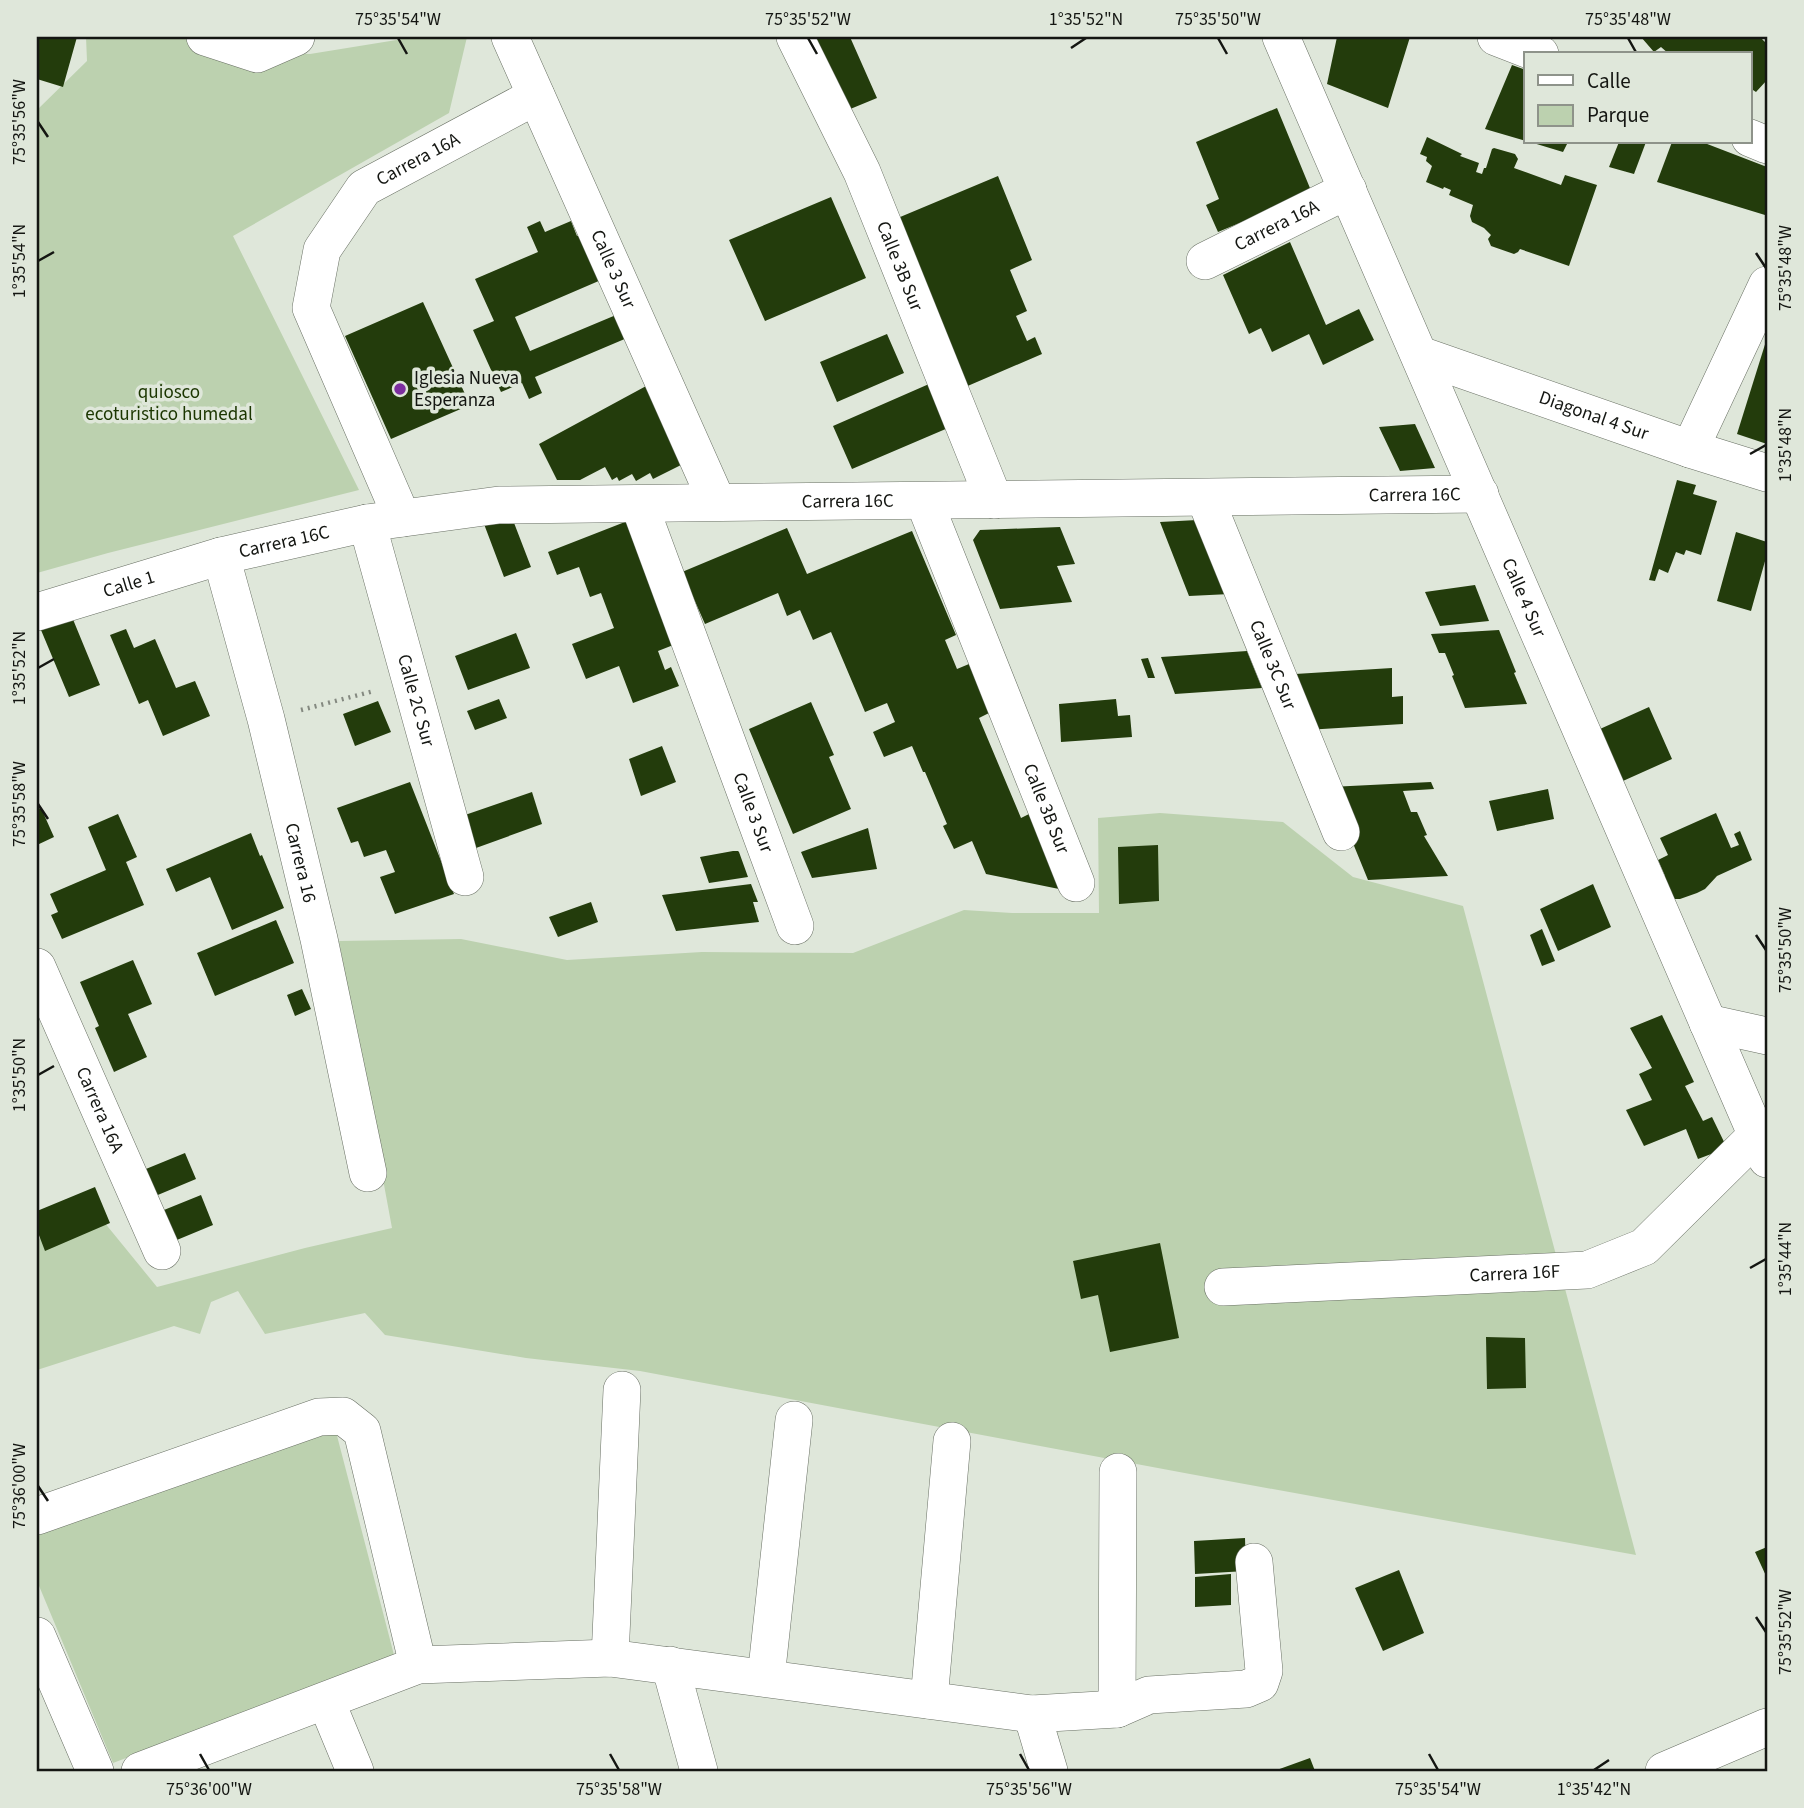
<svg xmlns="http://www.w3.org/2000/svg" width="1804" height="1808" viewBox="0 0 1804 1808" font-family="'Source Sans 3',sans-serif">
	<rect width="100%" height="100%" fill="#dfe7da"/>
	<path fill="#bcd1af" d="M86 37H218L222 52 310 54 415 37H467L449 113 233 236 359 490 108 553 37 573V110L87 61Z
		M1160 813 1283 822 1353 877 1463 906 1636 1555 1190 1474 640 1371 526 1358 385 1335 365 1313 265 1334 238 1291 211 1302 200 1334 174 1326 37 1370V1239L104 1222 157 1287 305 1248 392 1228 339 941 461 939 567 960 702 952 853 953 964 910 1012 913H1099L1098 818Z
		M335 1428 394 1655 113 1763 37 1581V1525Z"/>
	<path fill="#233c0c" d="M37 37H77L63 87 37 79Z
		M809 37H850L877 98 843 112Z
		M1337 37H1410L1388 108 1327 84Z
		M1641 37H1760L1767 44V80L1756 92 1750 88V54H1692L1690 52 1688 54H1669L1661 47 1654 52Z
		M1512 65 1526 70V141L1485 129Z
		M1277 108 1312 193 1218 232 1206 205 1219 199 1196 142Z
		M1427 137 1462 154 1460 156 1479 163 1476 172 1482 174 1484 168H1486L1492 149 1494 148 1515 154 1518 159 1514 168 1561 185 1565 175 1597 185 1569 266 1520 249 1518 252 1514 254 1491 246 1488 239 1491 235 1484 228 1472 222 1470 216 1473 205 1449 195 1451 190 1444 187 1443 189 1426 182 1432 166 1426 161 1427 157 1420 154Z
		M1530 142H1568L1563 152Z
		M1619 142H1646L1634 174 1609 167Z
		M1672 142H1702L1767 167V210L1765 215 1657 182Z
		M998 176 1032 260 1010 270 1027 311 1016 316 1027 341 1035 337 1042 354 963 388 893 220Z
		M831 197 866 278 765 321 729 240Z
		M540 221 545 232 571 221 577 236 580 235 601 280 515 317 530 351 616 315 627 338 535 377 542 393 529 399 522 383 501 392 473 330 494 321 475 279 538 252 527 227Z
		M1290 242 1326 325 1359 309 1374 340 1323 365 1309 334 1272 352 1261 328 1249 334 1223 275Z
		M423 302 470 405 391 439 345 336Z
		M887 334 904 373 837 402 820 362Z
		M1767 338V444L1737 434Z
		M929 384 948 428 852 469 833 426Z
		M648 385 683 464 653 479 650 473 636 481 632 474 619 481 617 477 612 480 605 467 580 480H557L539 444Z
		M1415 424 1435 468 1400 471 1379 427Z
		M1677 480 1696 485 1693 494 1717 501 1701 555 1686 550 1684 555 1676 552 1668 573 1659 569 1655 581 1649 580Z
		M511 515 531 567 504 577 484 524Z
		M630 520 681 642 658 651 665 670 671 667 679 686 633 703 619 666 586 679 572 644 614 628 601 593 590 597 579 567 557 575 548 552Z
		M1197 520 1230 594 1189 596 1160 522Z
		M1060 527 1075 564 1057 566 1072 602 1000 609 973 540 980 530Z
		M787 528 807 574 912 531 956 635 945 640 957 669 969 664 989 713 979 718 1021 818 1031 813 1064 890 986 874 972 841 954 849 943 826 947 824 925 772H923L912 746 884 757 873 732 895 722 887 703 865 712 831 632 813 640 800 610 787 616 778 593 705 624 682 572Z
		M1736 532 1767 542V554L1751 611 1717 601Z
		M1475 585 1489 621 1440 626 1425 592Z
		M72 617 100 685 69 697 41 630Z
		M126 629 134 648 155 639 176 688 195 681 210 716 163 736 148 700 139 704 110 635Z
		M1499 630 1516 672 1514 673 1527 704 1465 708 1452 676 1454 675 1445 653H1439L1431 634Z
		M516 633 530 668 468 690 455 656Z
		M1247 651 1262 688 1175 694 1161 657Z
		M1148 658 1155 678H1148L1141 659Z
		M1392 668V697L1403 696V724L1306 730 1295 674Z
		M499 699 507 718 475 730 467 711Z
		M1116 699 1118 716 1130 715 1132 737 1061 742 1059 704Z
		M378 701 391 732 355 746 343 714Z
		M811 702 834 755 829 757 851 809 793 834 749 729Z
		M1649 707 1672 759 1614 785 1591 733Z
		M662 746 676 782 641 796 629 759Z
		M410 782 454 894 395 914 380 877 395 872 386 850 364 857 358 841 351 843 337 808Z
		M1431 782 1434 789 1403 791 1411 812H1417L1427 835 1424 836 1448 876 1368 880 1330 787Z
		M1548 789 1554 819 1497 831 1489 801Z
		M532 792 542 824 476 848 465 815Z
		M41 808 54 837 37 845V809Z
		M1716 813 1731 848 1739 845 1734 834 1740 831 1752 860 1717 876 1705 889 1697 893 1680 899H1671L1661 878 1665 876 1658 860 1668 855 1660 838Z
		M118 814 137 857 126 862 144 905 62 939 51 915 58 912 50 894 106 870 88 827Z
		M868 828 877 869 812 878 801 852Z
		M251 833 260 856 262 855 284 908 232 930 210 877 176 892 166 869Z
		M1158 845 1159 901 1119 904 1118 847Z
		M733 851H738L739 852 748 877 709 883 700 857Z
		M751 884 758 902H753L759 922 676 931 662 895Z
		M1593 884 1611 927 1558 951 1540 909Z
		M591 902 598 922 558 937 549 917Z
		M276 920 294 963 215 996 197 953Z
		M1542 929 1555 961 1542 966 1530 935Z
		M133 960 152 1004 128 1014 147 1057 114 1072 95 1028 99 1026 80 982Z
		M302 989 311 1009 295 1016 287 995Z
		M1662 1015 1694 1082 1685 1086 1703 1121 1712 1117 1727 1148 1698 1159 1686 1129 1644 1146 1626 1110 1652 1100 1639 1074 1652 1068 1630 1028Z
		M185 1153 196 1179 153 1197 141 1171Z
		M95 1187 110 1223 45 1251 37 1230V1211Z
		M201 1195 213 1225 172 1242 159 1212Z
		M1160 1243 1179 1338 1110 1352 1098 1295 1081 1299 1073 1261Z
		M1486 1337 1525 1338 1526 1388 1487 1389Z
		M1245 1538 1246 1571 1195 1574 1194 1541Z
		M1767 1547V1578L1755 1552Z
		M1399 1570 1424 1633 1383 1651 1355 1588Z
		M1231 1574V1605L1195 1607V1577Z
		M1310 1758 1315 1771H1274Z"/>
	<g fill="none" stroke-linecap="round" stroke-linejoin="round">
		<g stroke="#697064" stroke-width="38">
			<g id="minor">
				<path d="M205 37 257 54 296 37"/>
				<path id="s1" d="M510 37 717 502"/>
				<path id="s2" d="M795 37 862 172 994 500"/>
				<path id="s3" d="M1281 37 1767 1159"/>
				<path d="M1496 37 1540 54"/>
				<path d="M1750 138 1767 145"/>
				<path id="s4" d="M1205 261 1348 190"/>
				<path id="s5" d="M1420 355 1690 449 1767 473"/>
				<path d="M1690 449 1767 285"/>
				<path id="s6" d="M1205 498 1341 832"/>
				<path id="s7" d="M924 501 1076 883"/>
				<path id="s8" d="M639 504 795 926"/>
				<path id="s9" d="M402 518 311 308 322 250 364 188 536 96"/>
				<path id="s10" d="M367 523 465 877"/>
				<path id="s11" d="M221 556 266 719 319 939 368 1173"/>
				<path id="s12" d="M37 612 221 556 367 523 499 505 1480 494"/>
				<path id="s13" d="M37 967 162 1251"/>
				<path d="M1708 1023 1767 1036"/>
				<path id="s14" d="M1223 1287 1587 1270 1644 1247 1757 1135"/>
				<path d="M37 1516 319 1417 343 1416 362 1431 418 1665"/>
				<path d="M37 1636 95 1771"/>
				<path d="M610 1658 622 1390"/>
				<path d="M670 1665 699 1771"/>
				<path d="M766 1678 794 1420"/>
				<path d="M929 1700 952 1441"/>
				<path d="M326 1701 355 1771"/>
				<path d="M1117 1709 1118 1472"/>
				<path d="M1032 1714 1049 1771"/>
				<path d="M140 1771 418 1665 610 1658 1032 1714 1117 1709 1149 1695 1246 1689 1260 1683 1264 1671 1254 1562"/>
				<path d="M1664 1771 1767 1727"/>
			</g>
		</g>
		<path stroke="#848980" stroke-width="4.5" stroke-dasharray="2 5" stroke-linecap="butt" d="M301 710 374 691"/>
		<use href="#minor" stroke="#fff" stroke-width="37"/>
	</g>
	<path fill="none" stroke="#141612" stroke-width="2.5" d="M398 38 407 54M808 38 817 54M1218 38 1227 54M1628 38 1637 54M1071 48 1086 38M38 122 48 137M1756 253 1766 268M38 261 54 252M1750 454 1766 445M38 668 54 659M38 804 48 819M1756 935 1766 950M38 1075 54 1066M1750 1268 1766 1259M38 1486 48 1501M1756 1617 1766 1632M200 1754 209 1770M610 1754 619 1770M1020 1754 1029 1770M1429 1754 1438 1770M1594 1770 1609 1760"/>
	<circle fill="#7c2e9f" stroke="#dfe7da" stroke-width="2.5" cx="400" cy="389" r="7"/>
	<g text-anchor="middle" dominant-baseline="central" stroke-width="7" stroke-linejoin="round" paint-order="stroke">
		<g font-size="19" fill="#141612" stroke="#dfe7da">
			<text stroke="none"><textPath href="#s9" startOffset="424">Carrera 16A</textPath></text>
			<text stroke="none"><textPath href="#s4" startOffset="80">Carrera 16A</textPath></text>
			<text stroke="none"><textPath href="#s2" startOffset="252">Calle 3B Sur</textPath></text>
			<text stroke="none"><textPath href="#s1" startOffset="254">Calle 3 Sur</textPath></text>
			<text stroke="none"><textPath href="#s5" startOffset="184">Diagonal 4 Sur</textPath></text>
			<text stroke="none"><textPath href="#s12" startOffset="1391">Carrera 16C</textPath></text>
			<text stroke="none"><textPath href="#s12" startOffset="824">Carrera 16C</textPath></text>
			<text stroke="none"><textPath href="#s12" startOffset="257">Carrera 16C</textPath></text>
			<text stroke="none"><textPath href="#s12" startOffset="96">Calle 1</textPath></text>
			<text stroke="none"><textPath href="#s3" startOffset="611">Calle 4 Sur</textPath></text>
			<text stroke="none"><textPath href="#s6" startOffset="180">Calle 3C Sur</textPath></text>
			<text stroke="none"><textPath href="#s10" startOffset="184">Calle 2C Sur</textPath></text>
			<text stroke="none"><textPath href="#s7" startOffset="331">Calle 3B Sur</textPath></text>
			<text stroke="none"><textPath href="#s8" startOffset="329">Calle 3 Sur</textPath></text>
			<text stroke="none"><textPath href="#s11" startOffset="317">Carrera 16</textPath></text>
			<text stroke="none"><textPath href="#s13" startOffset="156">Carrera 16A</textPath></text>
			<text stroke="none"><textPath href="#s14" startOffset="292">Carrera 16F</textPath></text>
		</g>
		<g font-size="19" fill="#141612" stroke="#dfe7da" text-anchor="start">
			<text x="414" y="378">Iglesia Nueva<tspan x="414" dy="22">Esperanza</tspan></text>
		</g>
		<g font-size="19" fill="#1b3600" stroke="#dfe7da">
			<text x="169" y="392">quiosco<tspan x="169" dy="22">ecoturistico humedal</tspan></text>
		</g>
	</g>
	<rect width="1804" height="1808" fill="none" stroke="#dfe7da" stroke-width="77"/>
	<rect x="1524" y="52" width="228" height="91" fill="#dfe7da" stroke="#8e938a" stroke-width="2"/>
	<rect x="1538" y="75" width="35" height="10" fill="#ffffff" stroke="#8e938a" stroke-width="2"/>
	<text x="1587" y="88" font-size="21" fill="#141612">Calle</text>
	<rect x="1538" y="105" width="35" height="21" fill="#bcd1af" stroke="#8e938a" stroke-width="2"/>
	<text x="1587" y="122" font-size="21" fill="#141612">Parque</text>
	<rect x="38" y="38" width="1728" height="1732" fill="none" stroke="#141612" stroke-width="2.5"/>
	<g font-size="18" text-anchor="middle" fill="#141612">
		<text x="398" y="25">75°35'54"W</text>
		<text x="808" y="25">75°35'52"W</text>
		<text x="1086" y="25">1°35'52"N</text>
		<text x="1218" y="25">75°35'50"W</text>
		<text x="1628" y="25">75°35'48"W</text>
		<text transform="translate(19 122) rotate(-90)" y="6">75°35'56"W</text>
		<text transform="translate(19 261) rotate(-90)" y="6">1°35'54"N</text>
		<text transform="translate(1785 268) rotate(-90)" y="6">75°35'48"W</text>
		<text transform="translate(1785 445) rotate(-90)" y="6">1°35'48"N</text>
		<text transform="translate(19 668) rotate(-90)" y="6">1°35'52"N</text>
		<text transform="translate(19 804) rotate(-90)" y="6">75°35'58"W</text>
		<text transform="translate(1785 950) rotate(-90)" y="6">75°35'50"W</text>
		<text transform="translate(19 1075) rotate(-90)" y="6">1°35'50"N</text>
		<text transform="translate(1785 1259) rotate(-90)" y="6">1°35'44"N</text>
		<text transform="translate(19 1486) rotate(-90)" y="6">75°36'00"W</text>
		<text transform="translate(1785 1632) rotate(-90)" y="6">75°35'52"W</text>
		<text x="209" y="1795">75°36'00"W</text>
		<text x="619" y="1795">75°35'58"W</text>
		<text x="1029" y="1795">75°35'56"W</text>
		<text x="1438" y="1795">75°35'54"W</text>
		<text x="1594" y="1795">1°35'42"N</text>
	</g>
</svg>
